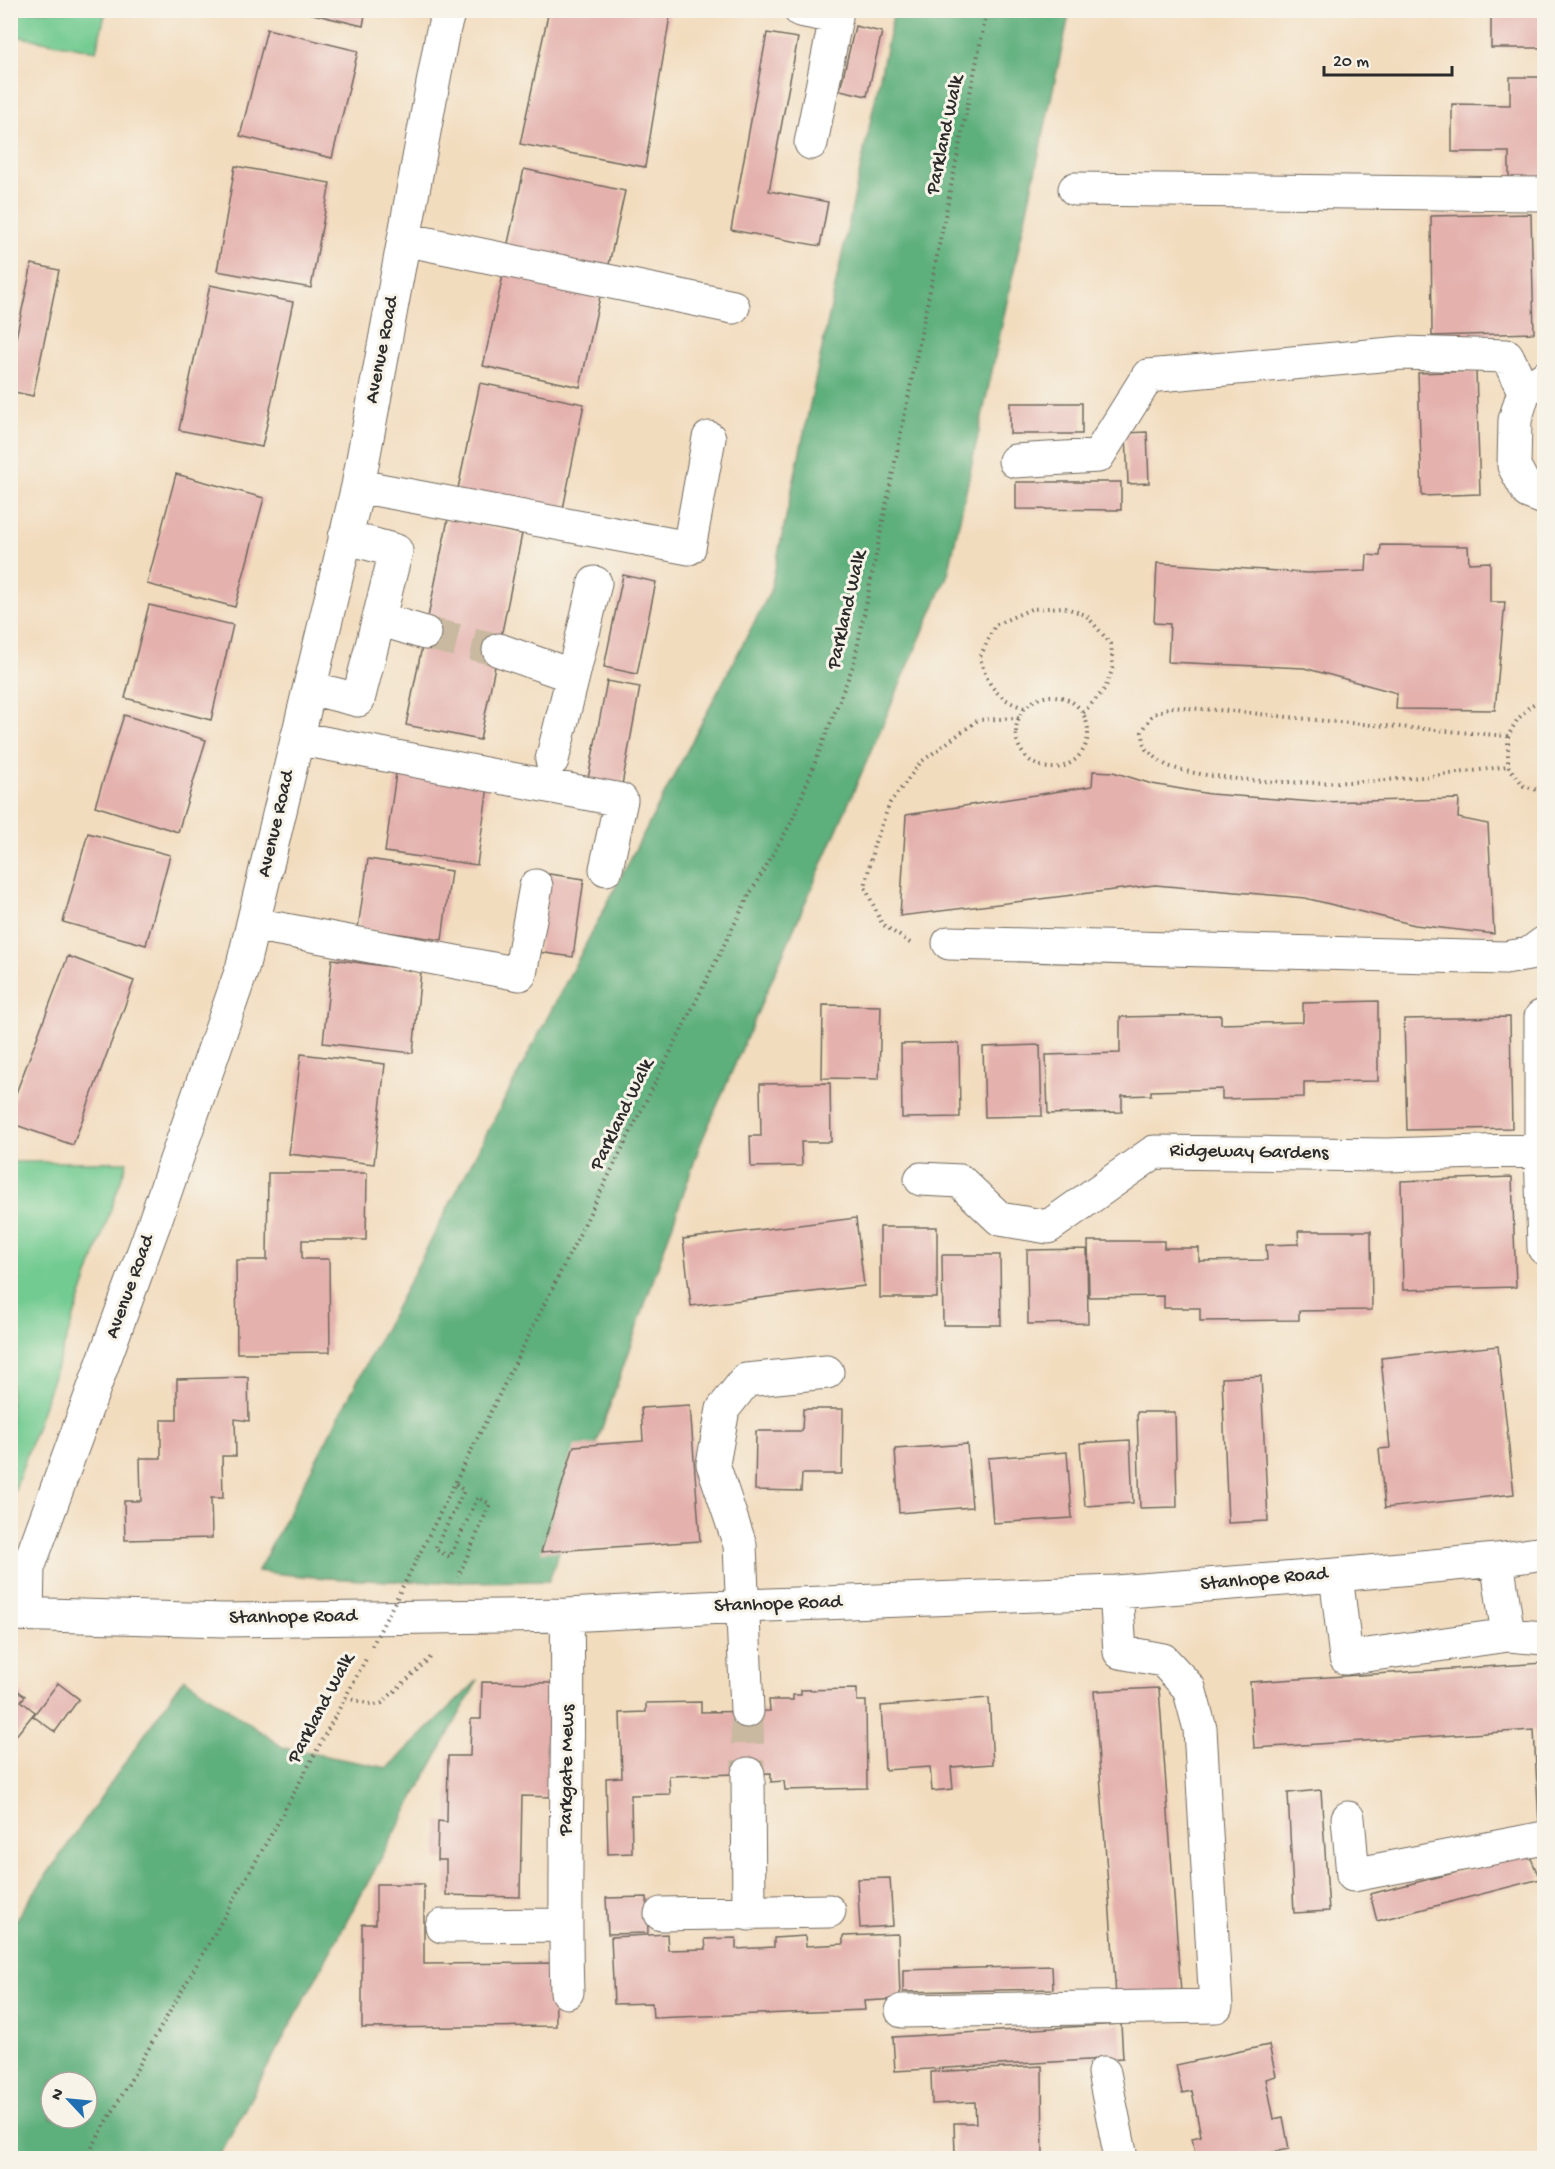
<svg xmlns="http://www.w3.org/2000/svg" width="1555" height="2169" viewBox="0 0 1555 2169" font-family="'Gochi Hand',sans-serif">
	<rect width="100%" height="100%" fill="#f7f3e8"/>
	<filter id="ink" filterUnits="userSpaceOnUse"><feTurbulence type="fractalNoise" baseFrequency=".0167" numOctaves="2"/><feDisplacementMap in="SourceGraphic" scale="12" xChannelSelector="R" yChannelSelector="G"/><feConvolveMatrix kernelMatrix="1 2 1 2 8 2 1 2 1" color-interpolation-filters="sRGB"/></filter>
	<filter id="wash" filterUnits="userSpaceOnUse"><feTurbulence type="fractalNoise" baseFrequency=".008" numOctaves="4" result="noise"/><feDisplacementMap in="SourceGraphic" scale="24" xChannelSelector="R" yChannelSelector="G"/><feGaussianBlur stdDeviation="1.35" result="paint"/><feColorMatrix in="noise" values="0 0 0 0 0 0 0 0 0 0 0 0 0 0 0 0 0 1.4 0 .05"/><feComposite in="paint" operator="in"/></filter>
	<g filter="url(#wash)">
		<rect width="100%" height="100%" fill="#f2dcbe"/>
		<path fill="#72cb91" stroke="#4e7b5e" stroke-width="1.5" d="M10 11H106L96 51 11 35Z
			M11 1162H127L11 1501 10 1162Z"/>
		<path fill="#5daf7b" stroke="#446d53" stroke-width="1.5" fill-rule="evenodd" d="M894 11H1070L948 574 700 1145 549 1581C452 1582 354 1584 258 1571L770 592Z
			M184 1678 284 1748 388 1768 478 1680 218 2158H11V1926ZM51 2082H87V2118H51Z"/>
		<g id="blocks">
			<path fill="#e4b1ad" d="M296 10H366L363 26Z
				M549 10H647L670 16 645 167 520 144Z
				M1491 10H1544V48H1491Z
				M855 26 882 32 867 96 840 90Z
				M267 29 358 51 332 158 240 136Z
				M767 33 798 38 769 191 828 202 820 246 731 230Z
				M1510 77H1544V183H1509V152H1452V104L1510 105Z
				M235 166 330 183 311 288 217 271Z
				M524 169 625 191 608 269 507 248Z
				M1531 214 1534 333 1432 336 1431 216Z
				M32 264 59 270 33 396 10 391V365Z
				M504 271 601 292 580 387 483 366Z
				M210 285 293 302 262 447 179 430Z
				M1476 371 1480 494 1422 496 1418 373Z
				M480 383 584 404 560 524 455 503Z
				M1010 403H1082V434H1010Z
				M1147 432 1149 483 1128 484 1126 433Z
				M176 474 264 498 235 607 147 584Z
				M1016 482H1121V510L1016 509Z
				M448 519 522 534 480 740 406 725Z
				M1381 545 1468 546 1469 563 1490 562V602H1505L1495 710 1396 709 1397 693 1304 668 1168 662 1170 624 1154 623 1157 563 1308 573 1366 571 1367 555 1380 556Z
				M623 575 656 582 637 674 604 667Z
				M149 605 233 625 211 720 125 698Z
				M607 681 640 687 622 785 588 779Z
				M124 715 206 740 178 832 95 806Z
				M397 766 489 779 477 865 385 852Z
				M1093 771 1113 772 1152 784 1210 794 1314 802 1459 799 1458 818 1488 824 1494 934 1415 925 1305 898 1155 885 900 916 906 815 1092 786Z
				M88 833 170 855 146 945 63 922Z
				M368 859 451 871 442 940 358 928Z
				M549 874 584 879 573 957 538 952Z
				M68 956 134 981 73 1145 10 1123V1109Z
				M332 959 421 971 413 1053 323 1043Z
				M1378 1001V1081L1304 1082V1097L1222 1099V1089L1151 1091V1095L1122 1096V1112L1048 1114 1046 1055 1120 1053V1017L1221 1015V1024L1303 1022V1003Z
				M823 1005 881 1006 879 1079 822 1078Z
				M1510 1017 1512 1128 1407 1130 1404 1019Z
				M959 1043 960 1117 902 1118 901 1044Z
				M1040 1045 1042 1116 985 1117 983 1047Z
				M301 1054 385 1064 374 1164 289 1154Z
				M830 1083 831 1142H801L802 1166 751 1167 750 1136H761L760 1084Z
				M268 1173H367L366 1240H302V1259H329L330 1352 237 1353 236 1260H267Z
				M1512 1177 1516 1287 1403 1290 1401 1181Z
				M856 1218 864 1286 691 1306 683 1239Z
				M880 1227H937V1298H880Z
				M1298 1231H1371L1372 1310 1299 1311V1320L1200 1321V1308H1164V1296L1089 1297 1088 1241H1164V1248H1199V1261L1267 1260 1266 1245 1299 1244Z
				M1087 1249 1088 1323 1028 1324 1027 1250Z
				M942 1255H1000L1001 1325H943Z
				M1498 1346 1514 1494 1385 1508 1379 1449 1390 1448 1381 1358Z
				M1261 1376 1268 1521 1228 1523 1222 1378Z
				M248 1377 249 1421 235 1419 236 1456H222L223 1498H211L212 1538 125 1540 124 1501H141L140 1458H161V1420H177V1379Z
				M690 1405 700 1541 541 1552 574 1446 643 1441 641 1408Z
				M803 1409H843L842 1474H802L801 1491 755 1490 756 1431H802Z
				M1137 1412H1175L1177 1507 1140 1508Z
				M1130 1440 1133 1503 1085 1506 1080 1443Z
				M967 1444 972 1507 899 1513 895 1449Z
				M1067 1452 1072 1518 993 1523 988 1458Z
				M1544 1663V1824H1539L1534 1730 1254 1748 1250 1682Z
				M482 1682 554 1683 552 1797 522 1796 520 1897 446 1895V1860H437L438 1821 447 1822 448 1756H470L471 1719H481Z
				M58 1683 79 1699 55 1732 33 1716Z
				M10 1685 25 1696 21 1701 35 1712 10 1743Z
				M1159 1688 1181 1993 1116 1996 1094 1691Z
				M857 1689V1701H866L867 1788 785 1790 784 1781 771 1782V1773L669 1776 670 1794 631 1795 632 1853 608 1854 606 1778 622 1777 620 1713 646 1712V1703L701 1702V1712L770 1711 769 1700H793V1695H801V1690Z
				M989 1698 993 1764 951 1767 953 1789 932 1791 930 1767 885 1770 881 1706Z
				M1321 1790 1329 1911 1294 1913 1288 1793Z
				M1529 1854 1540 1879 1377 1921 1370 1894Z
				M890 1878 893 1926 860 1928 857 1879Z
				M376 1884H424V1964L555 1963 556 2026 362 2028V1924H376Z
				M647 1897 648 1933 608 1934 606 1898Z
				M667 1934 668 1950 706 1949 705 1939 736 1938V1949L774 1947V1938L805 1936 806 1946 843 1944V1936L898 1934 900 1999 864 2001 865 2010 653 2018 652 2003 614 2004 611 1937Z
				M1052 1966 1053 1989 903 1992V1970Z
				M1121 2024 1123 2058 895 2071 893 2037Z
				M1269 2045 1276 2076 1266 2079 1274 2119 1283 2117 1289 2149 1242 2158H1196L1192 2138 1201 2136 1192 2091 1182 2093 1176 2065Z
				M1042 2066 1043 2158H942V2154H955L954 2123H976L975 2102 932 2104 931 2072Z
				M855 2153V2158H804V2155Z
				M783 2155V2158H748V2157Z"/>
		</g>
	</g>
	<g filter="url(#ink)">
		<use href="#blocks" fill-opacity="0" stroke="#71695e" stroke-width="1.5"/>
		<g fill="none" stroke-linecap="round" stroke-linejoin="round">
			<path stroke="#cab9a1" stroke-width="33" stroke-dasharray="33 16" stroke-linecap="butt" d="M425 633 499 650
				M747 1711 748 1774"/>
			<g stroke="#71695e" stroke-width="35">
				<path id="minor" d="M800 10 836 17 811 143
					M1075 189 1544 194
					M404 239 733 307
					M1544 378 1524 391 1515 420 1514 466 1528 492 1544 498
					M1015 461 1098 456 1148 376 1402 353 1507 356 1524 391
					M358 486 689 548 709 438
					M379 619 425 633
					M499 650 573 676 595 583
					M310 688 358 700 396 551 345 537
					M297 738 621 800 606 869
					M552 760 573 676
					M253 924 520 974 536 886
					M949 943 1505 958 1529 954 1544 943
					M1541 1017V1150L1544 1248
					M921 1179 960 1181 1000 1219 1048 1227 1154 1152 1387 1155 1544 1150
					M1497 1560 1508 1635 1544 1638
					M1336 1575 1346 1658 1508 1635
					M10 1614 224 1620 567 1615 743 1606 1116 1592 1336 1575 1497 1560 1544 1553
					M27 1614 28 1568 155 1221 242 969 358 486 442 35 449 10
					M567 1615C570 1741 563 1867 567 1992
					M747 1711 740 1545 713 1464 723 1409 746 1380 827 1372
					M748 1774 749 1914
					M1348 1818 1353 1875 1544 1838
					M661 1914 829 1911
					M442 1926 565 1925
					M902 2011 1216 2006 1200 1729 1189 1688 1163 1660 1120 1652 1116 1592
					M1104 2073 1121 2158"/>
			</g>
			<path stroke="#71695e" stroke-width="4" stroke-dasharray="1.5 4.5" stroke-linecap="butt" d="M1016 732a36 36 0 1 1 72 0a36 36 0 1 1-72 0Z
				M1544 698 1530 706 1517 720 1508 736V766L1524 786 1544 792
				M1024 708C996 698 987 685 980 657L995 625 1031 609 1063 607 1086 615 1111 644 1113 668 1105 689 1083 713
				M1508 736 1326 721 1231 711 1170 707 1152 715 1142 732 1146 749C1152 754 1160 762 1168 766 1190 774 1216 776 1239 779 1329 788 1420 779 1508 766
				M910 943 882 924 865 887 874 845 890 803 921 762 978 720 1019 718
				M456 1484 464 1491 435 1549 450 1557 478 1497 490 1504 458 1577
				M418 1557 748 897 792 821 854 663 987 10
				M346 1698 375 1705 382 1703 431 1657
				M86 2158 276 1826 367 1657"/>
			<use href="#minor" stroke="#fff" stroke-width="33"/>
			<path stroke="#71695e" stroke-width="4" stroke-dasharray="1.5 4.5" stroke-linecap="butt" d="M372 1646 418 1557"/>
		</g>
	</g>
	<g text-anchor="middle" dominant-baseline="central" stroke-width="6" stroke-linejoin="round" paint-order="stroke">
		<g font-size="20" fill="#2b2b2b" stroke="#f7f3e8">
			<text transform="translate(946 135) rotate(-78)">Parkland Walk</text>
			<text transform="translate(383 350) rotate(-79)">Avenue Road</text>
			<text transform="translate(848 610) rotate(-77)">Parkland Walk</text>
			<text transform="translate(277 824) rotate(-77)">Avenue Road</text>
			<text transform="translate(623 1115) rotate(-64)">Parkland Walk</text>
			<text transform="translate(1249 1153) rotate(1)">Ridgeway Gardens</text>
			<text transform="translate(131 1287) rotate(-70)">Avenue Road</text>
			<text transform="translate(1264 1580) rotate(-5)">Stanhope Road</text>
			<text transform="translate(778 1605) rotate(-2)">Stanhope Road</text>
			<text transform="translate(293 1618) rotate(-1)">Stanhope Road</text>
			<text transform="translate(322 1709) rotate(-62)">Parkland Walk</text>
			<text transform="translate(568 1770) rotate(-89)">Parkgate Mews</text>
		</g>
	</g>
	<rect width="1555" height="2169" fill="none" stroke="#f7f3e8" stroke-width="36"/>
	<g transform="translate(69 2100) rotate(296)"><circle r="28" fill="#f7f3e8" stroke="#a5a39c" stroke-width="1.5"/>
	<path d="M0-4.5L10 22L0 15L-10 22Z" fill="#1f6fb2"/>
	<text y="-9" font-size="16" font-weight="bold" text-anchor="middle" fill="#2b2b2b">N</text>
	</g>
	<path d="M1324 66v9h128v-9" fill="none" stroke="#2b2b2b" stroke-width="3"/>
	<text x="1333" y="66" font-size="18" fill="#2b2b2b" stroke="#f7f3e8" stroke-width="4.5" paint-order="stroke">20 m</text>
</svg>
